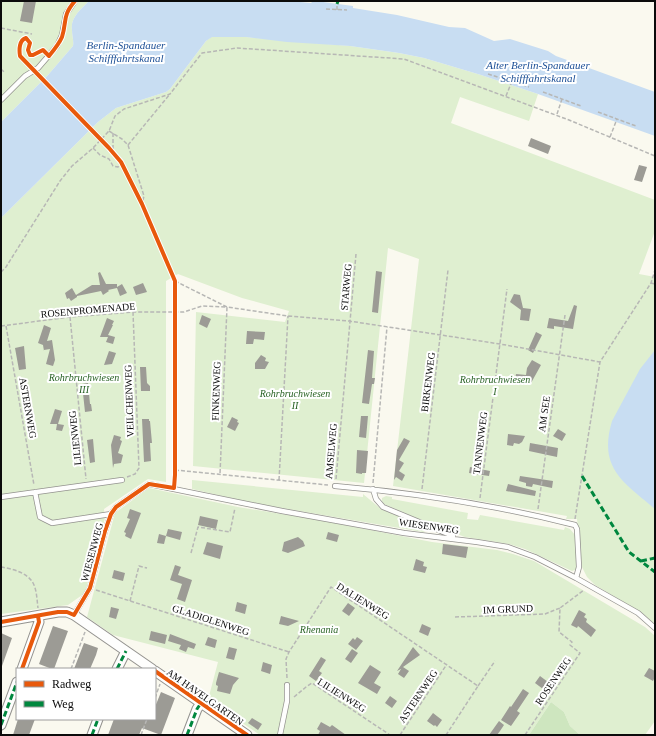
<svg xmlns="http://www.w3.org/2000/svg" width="656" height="736" viewBox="0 0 656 736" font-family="Georgia,serif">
	<rect width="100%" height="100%" fill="#faf9ef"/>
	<path fill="#dfefd0" d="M1 1H89C81 9 70 18 72 30 72 36 74 41 73 46L48 75 1 122Z
		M211 37H246L350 46 399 53 424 58 481 75 538 94 529 121 460 97 451 123 655 200V231L639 274 655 277V624L642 613 595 585 587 577 582 567 577 519H566L567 516 393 486 419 259 388 248 364 483 193 466 196 312 285 322 289 311 242 298 178 274 166 281V482L148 479 104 509 105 518 85 593 68 605 1 614V218L98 122 116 108 166 92 170 89 206 41Z
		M192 480 363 497V494L381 509 422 526 425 528V531L423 532 252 503 192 489Z
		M149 488 238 507 319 520 432 542 497 550 513 554 534 561 645 627 655 636V721L645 735H580L570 726 564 712 551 702 529 735H260L208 700 218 662 113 635 87 617 115 513Z
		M386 496 392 497V499L468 513 467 519 478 520 480 515 564 530 565 527 570 529 575 535 577 568 575 570 572 571 525 549 509 544 465 537 430 524 384 504 382 501V498Z"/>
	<path fill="#cee6bf" d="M551 702 564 712 570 726 580 735H529Z"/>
	<path fill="#c8ddf2" d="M89 1H290L311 3 313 1H316L353 6V8L397 15 449 27 465 28 494 41 510 39 548 51 556 56 655 92V136L538 94 481 75 424 58 399 53 350 46 287 42 246 37H212L206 41 170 89 166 92 116 108 98 122 1 218V122L48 75 73 46C74 41 72 36 72 30 70 18 81 9 89 1Z
		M655 350V509C623 482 598 468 612 421L640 369Z"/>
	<path fill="#9c9b95" d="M24 1H36L32 23 20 21Z
		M531 138 551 146 548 154 528 146Z
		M639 165 647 167 642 182 634 180Z
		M376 271 382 272 378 313 372 312Z
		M100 272 106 284H117V287L122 284 127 293 120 296 117 288 108 290 109 291 103 295 101 291 77 296V297L71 301 69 298 67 299 65 293 72 288 76 295 92 285H100L98 273Z
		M143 283 147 292 136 295 133 287Z
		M514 294 520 295 523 308 531 309 529 321 520 320 521 310 510 302Z
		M574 305 577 306 573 329 554 326V329L547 328 549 318 568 321Z
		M202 315 211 319 207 328 199 324Z
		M107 318 114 321 112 325H113L108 335 115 337 113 344 106 342 108 337H100Z
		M44 325 51 328 47 341 52 340 55 360 53 366 46 364 50 349 44 350V351L43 345 38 343Z
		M247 331 265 332 264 340 254 339 253 344H246Z
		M536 332 542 335 533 353 528 350Z
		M24 346 26 369 19 370 15 348Z
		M368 350 374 351 372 378H375L374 384H372L369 404 362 403Z
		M109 351 116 353 112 364 104 365Z
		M261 355 266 358 265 361 269 362 265 369H255V363Z
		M532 360 541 365 531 383 515 380 516 374 526 375 527 368Z
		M140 367H146L147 383 150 386V391H141Z
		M88 383 90 404H91L92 411 85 412 82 384Z
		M30 398 35 425 29 426 24 399Z
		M55 409 62 411 58 424 64 425 62 431 56 430 57 424H50Z
		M361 416H368L366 438 359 437Z
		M232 417 238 420 237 422 239 423 235 431 227 427Z
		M142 419H149V421H150L152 443H150L151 461 144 462Z
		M558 429 566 434 562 441 553 436Z
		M508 434 525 436 522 442 519 444 514 443 513 446 507 445Z
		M114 435 121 437 120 440 122 441 118 453 123 455 121 463 114 464 113 468 111 445Z
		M404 438 410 441 399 460 404 463 399 471 405 475 402 481 396 477 394 480 397 450Z
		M93 439 95 462 90 463 87 440Z
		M530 443 558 448 557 457 529 451Z
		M357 450 368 451 366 473H362V474L356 473Z
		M470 467 490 471 489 476 469 473Z
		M520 476 553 481 552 488 533 484 532 487 526 486V483L519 481Z
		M508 484 536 491 535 496 506 491Z
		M130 509 141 513 131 539 125 536 126 533 124 532 130 519 127 518Z
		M200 516 218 520 216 529 198 525Z
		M168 529 182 532 180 540 166 536 164 544 157 543 159 534 166 536Z
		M328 532 339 535 337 542 326 539Z
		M298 537 303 541 305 546 288 553 282 551 284 542Z
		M207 542 223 546 220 559 203 554Z
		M443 544 468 547 466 558 442 554Z
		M416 559 424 562 423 566 427 567 425 573 413 570Z
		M175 565 181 567 178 575 192 580 185 602 177 599 182 584 170 580Z
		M114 570 125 573 123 581 112 578Z
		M237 602 247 605 245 614 235 611Z
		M348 603 355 608 349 616 342 611Z
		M111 607 119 609 116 619 109 617Z
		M579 610 586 614 584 617 587 619 586 622 596 630 591 637 578 626 577 628 571 625Z
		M281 616 299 621 288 626 279 624Z
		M422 624 431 628 428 636 419 632Z
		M53 626 68 631 54 669H52L39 664Z
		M151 631 167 635 165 644 149 640Z
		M1 633 12 638 2 666H1Z
		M170 634 196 644 194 649 188 647 186 652 179 649 181 645 168 641Z
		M208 637 217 640 215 648 205 645Z
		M357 637 363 641 356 650 348 644 353 638 355 640Z
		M84 643 98 648 96 655 90 669H74Z
		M229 647 237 649 234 660 226 658Z
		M413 647 420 655 403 667 409 671 404 678 398 674 401 669 397 671Z
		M352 649 358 653 351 663 345 659Z
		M321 657 326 660 319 671 322 673 316 681 309 676Z
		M263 662 272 665 270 674 261 671Z
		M370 665 381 672 374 683 381 687 377 694 358 683Z
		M649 668 655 671V677L653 681 644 676Z
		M219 672 239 678 233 685 230 694 217 691 218 686 216 685V683Z
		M540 676 548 682 543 689 535 683Z
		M523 689 529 693 517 711 520 713 511 726 501 720 510 706 511 707Z
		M161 692 175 698 161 735 142 728 139 735H108L114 719H155V707Z
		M390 696 397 701 392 708 385 703Z
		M433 713 442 720 437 727 435 725 434 726 427 721Z
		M252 718 262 724 258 730 248 723Z
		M18 719H35L29 735H13Z
		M499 721 504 725 500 731 497 735H489Z
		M321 722 330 727 332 725 346 735H318L320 731 317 729Z"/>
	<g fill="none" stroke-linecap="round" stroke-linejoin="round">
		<g stroke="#93928e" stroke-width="6">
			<path id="lane" d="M1 100 25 76 38 68 57 46 62 35 66 14 75 1
				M335 486C416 493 496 505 575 525L577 529 579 567 576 578
				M373 489 376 499 383 507 453 536V539
				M35 492 40 517 52 523 111 514
				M1 497 122 480
				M74 615 90 588 105 531 111 514 116 507 149 484 282 511 404 533 477 542 508 547 535 557 576 578 638 613 655 628
				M280 735 287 701V685"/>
		</g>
		<g stroke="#93928e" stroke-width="11">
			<path id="street" d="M1 622 58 612H67L74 615 152 669
				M22 669 39 622 38 616
				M117 669 126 651
				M155 671 247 735
				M1 725 17 682
				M92 735 98 719
				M187 735 197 709 201 703"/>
		</g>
		<path stroke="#b7b7b5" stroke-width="1.5" stroke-dasharray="4 2" stroke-linecap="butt" d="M326 9 347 10
			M337 10V4
			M1 28 32 34
			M25 62C19 55 17 47 23 39L29 40 30 43 28 50 30 55C36 56 39 50 44 51
			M1 69 4 72
			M488 74 529 87
			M543 92 581 106
			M506 96 512 81
			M598 112 636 126
			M557 114 562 99
			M109 131 122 139 128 145 144 196 142 204
			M113 133V151
			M610 137 617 119
			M128 145 170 94
			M93 148 100 155 109 159 113 166 118 167 121 162
			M109 148 121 162 142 204 175 281 174 482
			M1 272 6 267 60 181 72 166 93 148 109 131 115 116 124 109 170 94 202 53 237 48 404 59 569 120 655 156
			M175 281 227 307 288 316 349 321 500 344 600 362
			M651 283 655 284
			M70 317 86 479
			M1 326 70 317 133 312H184L202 306 227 307 220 474
			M6 326 34 485
			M175 470 328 485
			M127 477 135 474 139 468 133 312
			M336 479 356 254
			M279 480 288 316
			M373 483 387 327
			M422 489 448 270
			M480 498 507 289
			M538 509 565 315
			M575 519 600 362 651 283 655 270
			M191 553 198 527 230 532 235 508
			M1 567C13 569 29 573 34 585 37 592 37 601 38 608
			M96 590 289 652
			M130 601 139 566 147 568
			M455 617 545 614 560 608
			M71 669 85 632
			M287 678 286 659 289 652 331 587 478 686 446 735
			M478 686 495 661
			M294 697 306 687 312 683 390 735
			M155 698 160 684
			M141 735 147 719
			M400 735 447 664
			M525 735 580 653 570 645 572 642 559 632 560 608 584 590"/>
		<use href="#lane" stroke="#fefefd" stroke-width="4.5"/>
		<use href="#street" stroke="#fefefd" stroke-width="9"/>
		<path stroke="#00873e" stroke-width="3" stroke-dasharray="6 3" stroke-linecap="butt" d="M337 4 338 1
			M582 476 629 552 655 572
			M641 561 655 558
			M117 669 126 651
			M1 725 17 682
			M92 735 98 719
			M187 735 197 709 201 703"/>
		<g stroke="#fff" stroke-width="6">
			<path id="cycleway" d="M1 622 58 612H67L74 615 90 588 105 531 111 514 116 507 149 484 174 488 175 475V281L142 204 121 162 109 148 20 56C19 50 19 40 26 38L30 43 28 50 30 55H33L43 50 49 56C54 50 59 44 62 37 67 21 62 16 75 1
				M22 669 39 622 38 616
				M155 671 247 735"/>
		</g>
		<use href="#cycleway" stroke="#e8590c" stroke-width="4"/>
	</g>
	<g text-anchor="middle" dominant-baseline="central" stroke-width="4" stroke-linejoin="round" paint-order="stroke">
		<g font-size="10" fill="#0b0b0b" stroke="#fff">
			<text transform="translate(346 287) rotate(-85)">STARWEG</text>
			<text transform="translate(88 310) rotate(-5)">ROSENPROMENADE</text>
			<text transform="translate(428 382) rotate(-83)">BIRKENWEG</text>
			<text transform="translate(216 391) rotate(-88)">FINKENWEG</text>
			<text transform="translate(129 401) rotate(-92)">VEILCHENWEG</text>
			<text transform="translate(28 408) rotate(80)">ASTERNWEG</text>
			<text transform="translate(544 414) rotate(-82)">AM SEE</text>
			<text transform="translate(75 438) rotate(-96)">LILIENWEG</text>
			<text transform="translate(480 443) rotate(-83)">TANNENWEG</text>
			<text transform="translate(331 451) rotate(-85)">AMSELWEG</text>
			<text transform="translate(429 526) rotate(8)">WIESENWEG</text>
			<text transform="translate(92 552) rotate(-75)">WIESENWEG</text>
			<text transform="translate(363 601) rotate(32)">DALIENWEG</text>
			<text transform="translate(508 609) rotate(-2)">IM GRUND</text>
			<text transform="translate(211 620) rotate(18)">GLADIOLENWEG</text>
			<text transform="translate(553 681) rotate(-56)">ROSENWEG</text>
			<text transform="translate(342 695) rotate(32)">LILIENWEG</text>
			<text transform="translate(418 696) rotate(-56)">ASTERNWEG</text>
			<text transform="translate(205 697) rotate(35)">AM HAVELGARTEN</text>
		</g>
		<g font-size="10" font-style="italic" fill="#245f20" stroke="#fff">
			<text x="84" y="377">Rohrbruchwiesen<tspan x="84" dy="12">III</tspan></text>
			<text x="495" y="379">Rohrbruchwiesen<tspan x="495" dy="12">I</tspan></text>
			<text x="295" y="393">Rohrbruchwiesen<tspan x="295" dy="12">II</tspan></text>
			<text x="319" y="629">Rhenania</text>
		</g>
		<g font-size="11" font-style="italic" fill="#1c4f96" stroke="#fff">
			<text x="126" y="45">Berlin-Spandauer<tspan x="126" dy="13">Schifffahrtskanal</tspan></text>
			<text x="538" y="65">Alter Berlin-Spandauer<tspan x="538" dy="13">Schifffahrtskanal</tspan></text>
		</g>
	</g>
	<rect width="656" height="736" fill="none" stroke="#0b0b0b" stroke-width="4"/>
	<rect x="16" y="668" width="140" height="52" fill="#ffffff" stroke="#9d9d9d"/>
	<rect x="24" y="681" width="20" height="6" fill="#e8590c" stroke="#9d9d9d"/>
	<text x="52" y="688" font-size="12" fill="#0b0b0b">Radweg</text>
	<rect x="24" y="701" width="20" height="6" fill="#00873e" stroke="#9d9d9d"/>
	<text x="52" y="708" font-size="12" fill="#0b0b0b">Weg</text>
</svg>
